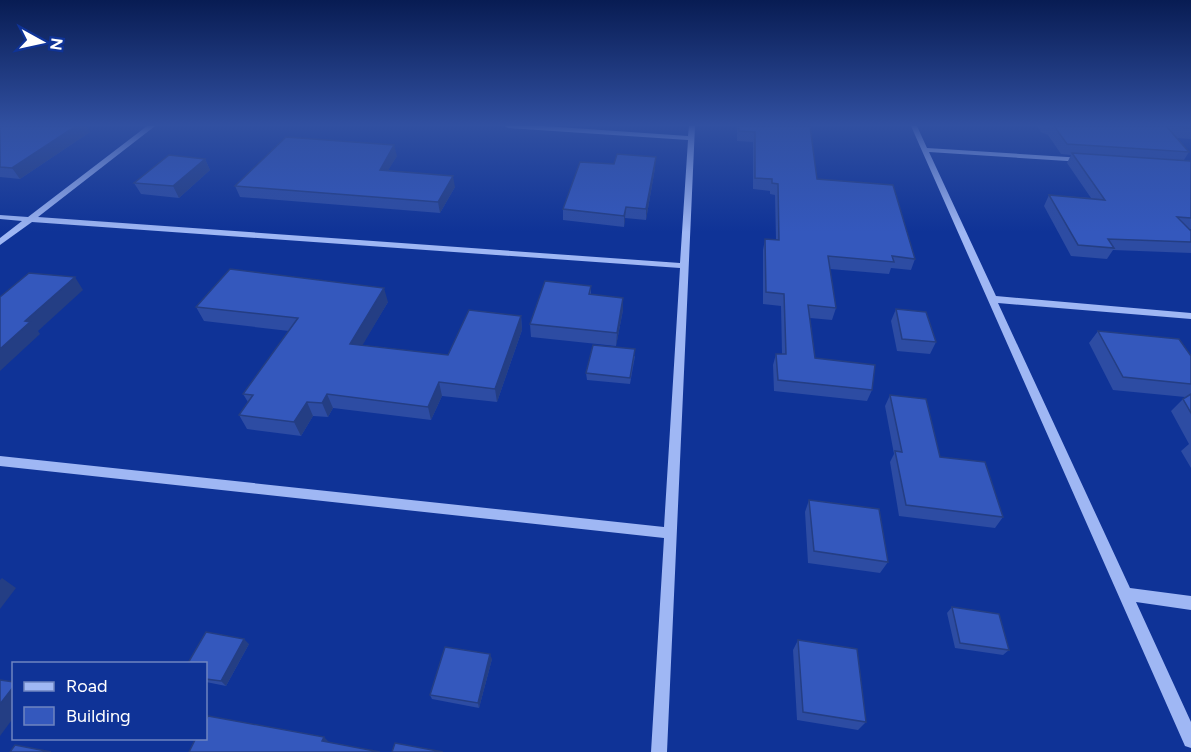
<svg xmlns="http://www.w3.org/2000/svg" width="1191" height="752" viewBox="0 0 1191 752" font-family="Figtree,sans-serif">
	<rect width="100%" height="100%" fill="#0f3397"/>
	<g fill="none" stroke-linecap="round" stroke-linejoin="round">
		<path fill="#9fb7f4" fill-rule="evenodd" d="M147 126H155L38 217 680 263 688 140 508 128 505 126H544L688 136 689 126H695L667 752H651L664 538 0 466V456L664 527 680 268 32 222 0 245V238L22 221 0 219V215L28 217Z
			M911 126H917L927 148 1083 158 1087 160 1083 162 929 152 996 296 1191 313V319L998 303 1130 588 1191 596V610L1136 602 1191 722V748L1185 746Z"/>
	</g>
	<path fill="#2d4ca3" d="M0 126 90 132 20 179 0 177Z
		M737 126H810L817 179 915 259 911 270 891 268 889 274 830 269 836 308 832 320 810 318 815 358 872 390 867 401 774 391 773 365 776 354H782L781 306 763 304V250L765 239 776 240 775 195 770 194V191L753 189V142L737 141Z
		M1037 126H1191V139L1176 138 1189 152 1184 160 1191 161V229H1188L1191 242V253L1113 250 1107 259 1071 256 1044 206 1049 195 1091 198 1067 163 1071 155 1061 154 1048 135 1041 132Z
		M397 156 388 170 455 187 440 213 240 197 235 186Z
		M205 159 210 170 179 198 141 194 134 183Z
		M655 168 646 220 625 218 624 227 563 220V209Z
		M591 286V294L623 310 616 346 531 337 530 324Z
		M388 302 362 345 448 355 521 316 522 330 497 402 442 396 431 420 333 408 328 417 313 416 301 436 247 429 239 415 248 402 243 394 289 331 204 321 196 307Z
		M896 309 936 342 930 354 897 351 891 321Z
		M1098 331 1191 356V468L1181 451 1189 444 1171 411 1185 397 1113 390 1089 343Z
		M635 356 630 384 587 380 586 373Z
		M890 395 940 457 1003 517 995 528 899 516 890 462 894 454 885 406Z
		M809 500 888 562 880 573 808 563 805 512Z
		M952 607 1009 650 1003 655 955 648 947 613Z
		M798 640 866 722 858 730 797 720 793 650Z
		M249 644 226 686 206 682V663Z
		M492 659 479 708 432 699 430 695Z"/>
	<path fill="#243e84" d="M76 126H87L90 132 20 179 12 168Z
		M394 145 397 156 382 180 380 170Z
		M656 157 655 168 646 220V209Z
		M205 159 210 170 179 198 173 186Z
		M453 176 455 187 440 213 438 202Z
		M626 207 625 218 624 227V216Z
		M75 277 83 290 38 331 40 334 0 371V349L25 321Z
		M384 288 388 302 355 358 350 344Z
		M623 298V310L616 346 617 333Z
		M521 316 522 330 497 402 495 389Z
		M439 382 442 396 431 420 428 407Z
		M327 394 333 408 328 417 322 403Z
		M307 402 313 416 301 436 294 422Z
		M2 578 16 588 0 609V580Z
		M244 639 249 644 226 686 221 681Z
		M490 654 492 659 479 708 478 703Z
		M14 686V717L0 736V704Z
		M324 737 334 747 322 741Z"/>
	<path fill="#3458bd" stroke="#243e84" stroke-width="1.5" d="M0 126H76L12 168 0 167Z
		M739 126H810L817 179 893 185 915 259 892 256 894 262 828 256 836 308 808 305 815 358 875 365 872 390 778 380 776 354H786L784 294 766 292 765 239 779 240 778 184 772 183V179L755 178V132L739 131Z
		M1054 126H1166L1189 152 1067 144Z
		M1167 126H1191V128Z
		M286 137 394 145 380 170 453 176 438 202 235 186Z
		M1072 153 1191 161V218L1177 217 1191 231V242L1108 239 1114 248 1078 245 1049 195 1105 200Z
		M617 154 656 157 646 209 626 207 624 216 563 209 580 162 614 164Z
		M169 155 205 159 173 186 134 183Z
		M230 269 384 288 350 344 448 355 469 310 521 316 495 389 439 382 428 407 327 394 322 403 307 402 294 422 239 415 253 395 243 394 298 318 196 307Z
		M29 273 75 277 25 321 30 322 0 349V297Z
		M545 281 591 286 589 294 623 298 617 333 530 324Z
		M896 309 926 312 936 342 902 339Z
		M1098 331 1179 339 1191 356V384L1123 377Z
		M593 345 635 349 630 378 586 373Z
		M1191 394V413L1183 399Z
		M890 395 926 399 940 457 985 462 1003 517 906 505 895 451 902 452Z
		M809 500 879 509 888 562 814 551Z
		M952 607 999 614 1009 650 960 643Z
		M206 632 244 639 221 681 206 679V663H188Z
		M798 640 857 649 866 722 803 712Z
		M445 647 490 654 478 703 430 695Z
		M0 680 14 682V686L0 704Z
		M208 716 324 737 322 741 380 752H189L196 738H206V720Z
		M395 743 443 752H392Z
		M15 745 51 752H10Z"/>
	<linearGradient id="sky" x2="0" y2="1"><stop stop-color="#081c53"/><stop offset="0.54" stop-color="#3150a1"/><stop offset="1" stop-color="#3150a1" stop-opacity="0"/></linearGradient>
	<rect width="1191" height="232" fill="url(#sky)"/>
	<rect x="12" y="662" width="195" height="78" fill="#0f3397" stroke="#6f85c1" stroke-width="1.5"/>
	<rect x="24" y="682" width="30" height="9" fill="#9fb7f4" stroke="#6f85c1" stroke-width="1.5"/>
	<text x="66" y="692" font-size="18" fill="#ffffff">Road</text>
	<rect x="24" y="707" width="30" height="18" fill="#3458bd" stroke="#6f85c1" stroke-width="1.5"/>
	<text x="66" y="722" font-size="18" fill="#ffffff">Building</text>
	<g transform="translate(42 42) rotate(98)" stroke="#0f3397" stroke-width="4.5" paint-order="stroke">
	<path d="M0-4.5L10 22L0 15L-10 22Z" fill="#ffffff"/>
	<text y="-9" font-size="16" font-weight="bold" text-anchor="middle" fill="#ffffff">N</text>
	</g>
</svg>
